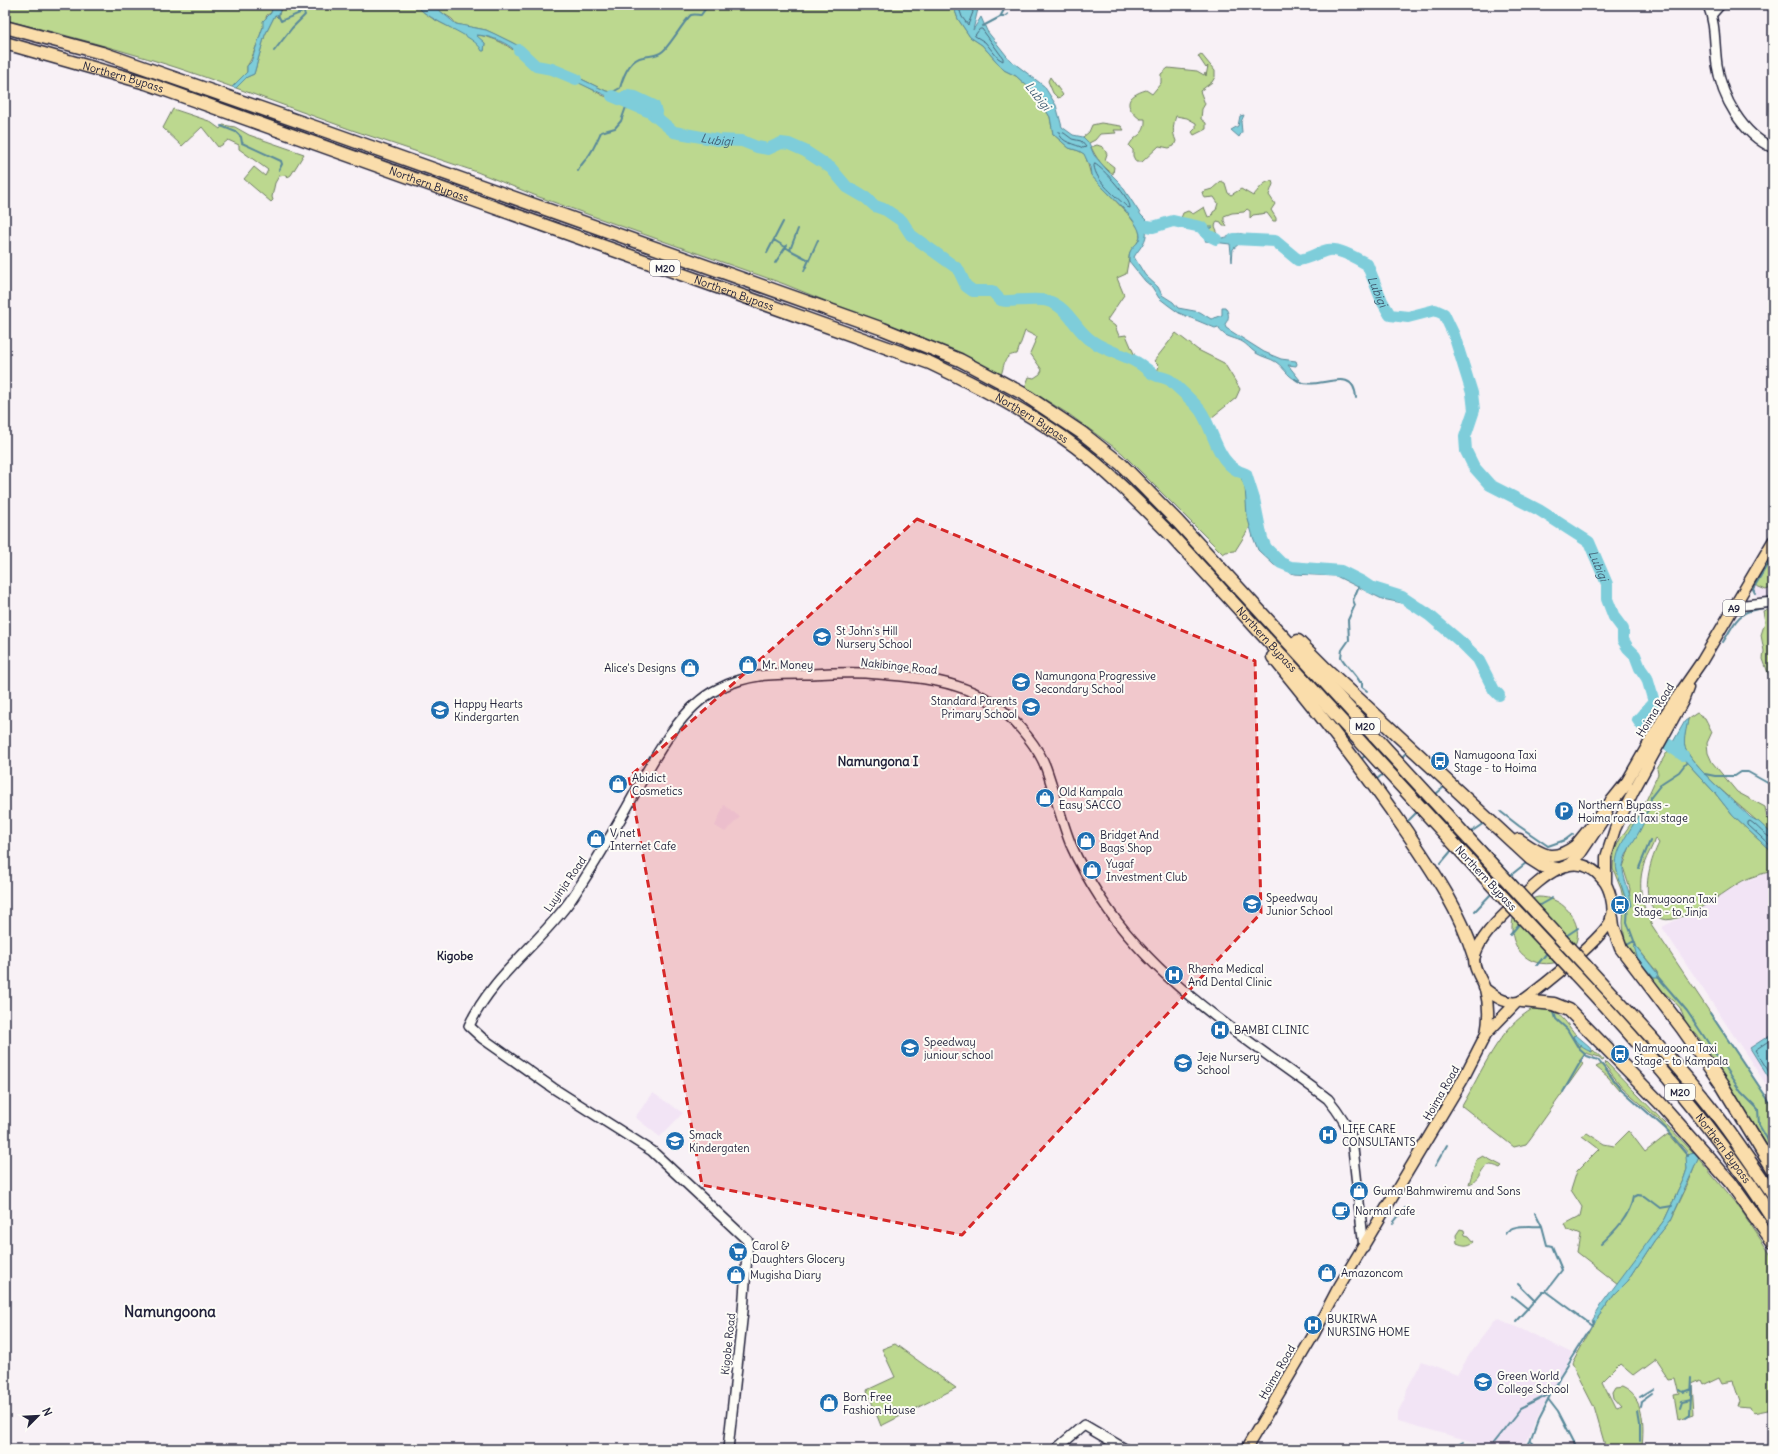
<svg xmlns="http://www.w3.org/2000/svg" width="1778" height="1454" viewBox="0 0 1778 1454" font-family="Delius,sans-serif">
	<rect width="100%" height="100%" fill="#f8f1f6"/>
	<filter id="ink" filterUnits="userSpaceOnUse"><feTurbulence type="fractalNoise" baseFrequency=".025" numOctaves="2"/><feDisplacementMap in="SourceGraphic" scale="8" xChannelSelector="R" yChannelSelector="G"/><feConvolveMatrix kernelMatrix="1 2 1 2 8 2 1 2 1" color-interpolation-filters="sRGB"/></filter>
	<g filter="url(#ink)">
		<path fill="#f2e4f5" d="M1754 585 1766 590 1773 587V596L1761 597 1755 595 1752 590Z
			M724 805 740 817 725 832 715 826Z
			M1773 871V1095L1662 927 1701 908 1740 883Z
			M653 1093 683 1113 660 1137 635 1117Z
			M1497 1318 1572 1353 1536 1418 1524 1449H1490L1488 1446 1398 1421V1412L1406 1396 1407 1389 1422 1361 1457 1375 1473 1349Z"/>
		<path fill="#bcd88f" stroke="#6f7d65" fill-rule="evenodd" d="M5 5H273L271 13 267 15C263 26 253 59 247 66V72L232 87C158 59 81 39 5 20Z
			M280 5H416C433 26 469 29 484 51L485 43 475 35C494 36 510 46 524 59L529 54 513 43 486 30 456 24 452 19 430 5H953L958 19 970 37 982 45 1004 70 1016 76 1035 93 1050 117 1053 134 1069 148 1079 151 1085 154 1091 175 1127 213 1139 229 1140 238 1137 243 1130 252 1126 274 1117 278 1124 295 1107 320 1115 326 1119 336 1126 335 1138 363 1156 375 1159 366 1154 361 1176 333 1198 350 1224 363 1240 389 1236 398 1206 422 1220 453 1239 472 1245 487 1250 527 1235 551 1226 552 1223 554 1122 453 1070 415 1025 387 1029 377 1034 378 1040 374 1042 370 1030 353 1037 337 1025 331 1017 354C1003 355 1005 364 1001 375L950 349 887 326 784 284 539 197 477 172 352 130 236 88 247 77 254 74 265 35 275 15 278 18 281 8ZM573 75 606 91 625 95V100L623 103 602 95 579 82Z
			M1201 54 1215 71V77L1212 82 1200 91 1205 104 1202 109 1201 119 1206 123V129L1194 135 1192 132 1196 128V123L1187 118 1176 116C1173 125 1172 132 1176 141L1174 146 1169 148 1159 146 1142 162H1136L1133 156V150L1129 146C1134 134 1146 137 1145 119H1140C1123 106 1126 96 1146 90L1152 94 1161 83V74L1168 68 1197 71 1204 75 1205 73 1206 76 1208 66 1206 68 1198 56Z
			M1050 77 1063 95 1061 97 1058 98 1053 93 1048 81Z
			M173 109 209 121 220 129 223 125 235 127 249 135 304 154 291 175 288 177 286 175 279 176 275 183 272 197 273 200 271 202 244 179 254 167 265 176 268 170 239 149V145L228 140 222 145 218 147 202 127 182 146 163 128Z
			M1101 123 1121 126 1124 130H1114L1116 133 1100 134 1095 140 1089 143 1083 137 1089 132 1092 125Z
			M1097 145 1103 147 1107 154 1105 160 1114 167 1113 174C1103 167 1096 158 1091 147Z
			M1221 181 1225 183 1228 193 1231 195 1241 189 1253 196C1258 191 1263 181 1272 181L1273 184 1269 195 1275 204 1271 210 1276 218V221H1273L1267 213 1253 215 1250 218V211L1247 209 1244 212 1232 213 1224 216V221L1227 226H1223L1221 222 1217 221 1215 226 1217 231 1216 235 1209 228 1205 227 1204 230 1201 227 1179 223 1183 213 1188 211 1193 214 1204 207 1208 217 1212 216 1213 212 1216 210 1218 203 1214 197 1204 198 1202 192 1212 189Z
			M1773 552V587L1766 590 1754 585Z
			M1773 609V687L1763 659 1764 651 1761 635 1765 622 1763 611Z
			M1697 713 1705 718 1712 732 1707 743 1708 753 1712 762 1737 792 1765 807 1767 818 1773 821V828L1769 832C1750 813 1693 771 1685 747 1683 738 1686 728 1688 719Z
			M1669 749 1674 754H1679L1715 793 1733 816 1773 853V871C1761 874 1749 877 1739 883 1724 892 1669 935 1655 914 1653 911 1652 906 1650 903 1643 885 1651 859 1659 843L1655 838C1653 847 1647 855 1644 864 1637 886 1642 904 1651 924L1773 1107V1155L1714 1060 1697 1035 1687 1026 1680 1008 1673 1000 1658 988 1625 944 1623 923 1624 903 1621 889 1613 869 1614 852 1620 839 1644 805 1658 774 1657 769ZM1639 814 1645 818 1643 824 1630 846 1623 867 1630 889 1628 907 1617 870ZM1636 946 1657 972 1658 977 1654 978 1652 976Z
			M1538 897C1544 897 1550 898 1556 901 1571 908 1584 931 1574 946L1531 899Z
			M1514 915 1558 962C1526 971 1505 943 1514 915Z
			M1534 1008C1560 1010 1560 1015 1576 1035L1573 1036 1574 1039 1592 1052 1593 1050 1604 1060 1602 1061 1599 1057 1586 1053 1579 1061 1583 1064 1530 1139 1526 1144 1514 1147 1462 1106C1482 1072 1498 1028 1534 1008Z
			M1606 1062 1694 1153 1689 1154 1659 1120 1622 1087 1604 1064Z
			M1602 1064 1622 1089 1620 1091 1608 1077 1596 1067Z
			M1629 1131 1645 1152 1668 1134 1687 1156V1169L1684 1178 1665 1219 1618 1284 1577 1252 1580 1235 1568 1230 1565 1224 1580 1216 1582 1207 1571 1190 1577 1171 1599 1149 1582 1136 1587 1133 1604 1144 1614 1146Z
			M1483 1156 1502 1166 1500 1168C1479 1157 1484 1180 1469 1184L1476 1160Z
			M1698 1158 1741 1210 1773 1258V1411L1753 1415 1750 1408 1737 1407 1739 1401 1732 1380 1722 1382 1719 1376 1702 1384 1700 1380 1691 1384 1693 1415 1678 1420 1674 1396 1680 1395 1676 1378 1670 1379 1656 1358 1633 1375 1620 1364 1602 1382 1616 1410 1621 1408 1613 1399 1612 1393 1615 1388 1621 1387C1645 1398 1644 1424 1642 1448L1606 1449 1594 1407 1572 1364 1594 1323 1614 1295 1628 1281 1654 1241 1671 1220 1688 1184Z
			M1460 1229 1464 1230 1465 1235 1469 1236 1474 1242C1468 1246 1464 1246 1457 1243L1456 1235Z
			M895 1344 956 1388 881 1426 867 1390 895 1377 882 1349Z"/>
		<path fill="#7ecdda" stroke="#59899a" d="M273 5 281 6 278 18 277 15H275L265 35 254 74 247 77 236 88 232 87 247 72V66L251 62 263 27V21L271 13Z
			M416 5 434 6 456 24 486 30 495 34 519 46 532 59 531 60C522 59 519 53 512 48 503 41 487 35 476 35L485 43 484 51H482C476 35 429 22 416 5Z
			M953 5H972L978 9 973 30 981 17 987 31 1010 60 1044 86 1056 105 1062 127 1073 135 1083 137 1089 143 1094 155 1106 169 1120 183 1141 215 1147 221 1157 222 1161 225 1157 229H1146C1148 241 1140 247 1134 257L1145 275 1158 287 1162 295 1173 302 1178 308 1200 312 1211 319 1222 315V307H1225C1229 313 1230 318 1225 324L1226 328 1264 352 1281 359 1296 361 1297 364 1296 366 1288 365 1300 380C1290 381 1284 367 1276 362 1270 358 1262 357 1256 353 1250 349 1247 344 1241 341 1232 337 1223 337 1218 327L1215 328 1179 313 1168 305 1159 298 1152 287 1145 281 1129 261C1129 259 1129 254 1130 252 1132 246 1139 244 1140 237 1141 220 1101 188 1091 175L1090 167 1084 154 1079 151 1069 148 1053 134 1050 117 1035 93 1016 76 1004 70 982 45 970 37 958 19Z
			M561 74 573 75 606 91 625 95 628 109C623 107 624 103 619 101 600 93 580 84 561 74Z
			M1244 115 1241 122 1242 132 1239 137 1231 130 1238 126 1240 116Z
			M1205 227H1213L1209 230 1221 238C1234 237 1239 227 1250 240L1240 243 1233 249 1232 262 1230 244 1205 241 1207 238 1204 230Z
			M958 269 968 286 975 291C962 294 959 279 958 269Z
			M1239 472 1245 480 1256 513 1258 540 1265 551 1278 562 1292 567 1300 566 1340 574 1365 586H1372L1377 591 1400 601 1410 602 1413 605 1382 599 1336 576 1294 574 1274 565 1258 550 1253 537 1247 516 1245 487Z
			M1688 719C1687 728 1683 738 1685 747 1692 767 1734 801 1750 817L1759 822 1773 835V853L1733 816 1715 793 1679 754H1674L1669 749 1685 721Z
			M1639 814 1645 818C1641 835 1625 848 1623 866 1622 877 1631 894 1632 906L1628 907C1625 895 1620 883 1617 871 1612 851 1631 831 1639 814Z
			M1635 945 1657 973 1659 978H1654L1638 960 1634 946Z
			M1773 1033V1085L1750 1048Z
			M1576 1035 1589 1046 1592 1052C1585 1050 1576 1044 1573 1036Z
			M1695 1152 1699 1157 1671 1220 1654 1241 1628 1281 1614 1295 1594 1323 1591 1321 1600 1306 1665 1219 1684 1178 1687 1169 1686 1157 1690 1153Z"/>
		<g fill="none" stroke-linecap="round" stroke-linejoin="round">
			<path stroke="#47667b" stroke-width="1" d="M958 5 962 17 968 25 973 12 970 5
				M980 29H982L1003 58V61L998 58 985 42 975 36Z
				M1059 132 1064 133 1072 139 1081 141 1086 147 1083 148C1076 144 1060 143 1059 132Z
				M1095 164C1103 168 1131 199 1130 208L1127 207C1116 196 1096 182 1094 166Z
				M1773 838C1765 837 1758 826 1750 821L1748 822V825L1773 848
				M1773 1038 1755 1050 1773 1078"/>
			<path stroke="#59899a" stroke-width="2" d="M278 15 281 21C292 15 304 14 312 5
				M1000 17H1004L1008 14
				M983 26 1000 17 1005 8 1009 5
				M274 51 292 28 305 15 304 12
				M611 93 620 88C623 77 630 59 643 57 650 55 656 57 663 51 670 45 687 17 691 15 694 14 698 15 701 15L708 5
				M221 126 236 132 241 137 242 143 281 161 282 164 279 170
				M578 171C580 165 583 163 587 158 593 151 597 141 601 132L615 128 621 121 626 107
				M798 229 790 250 809 260
				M774 240 790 250
				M767 253 783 222
				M775 263 787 245
				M804 271 818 240
				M1295 379C1314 395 1354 361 1356 398
				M1361 581 1353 600 1355 605 1348 620 1349 640 1342 650 1341 657C1345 665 1356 674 1360 682H1362V687L1367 691
				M1755 593 1753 589 1773 555
				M1723 642C1740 614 1739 610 1773 607
				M1402 757 1408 751
				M1360 760 1366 755
				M1705 774 1715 776H1735L1741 772H1748L1773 786
				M1419 776 1518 883
				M1377 779 1383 774
				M1436 794 1445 786
				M1501 812 1519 826 1548 846 1565 840 1573 834
				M1642 818 1650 808 1651 797 1662 783 1679 772 1686 763
				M1408 821 1418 811
				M1471 832 1484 823
				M1441 863 1452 850
				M1639 868 1650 841
				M1511 875 1526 863
				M1628 905 1627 922 1636 946
				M1538 906 1552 898
				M1475 911 1492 893
				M1510 935 1520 923
				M1566 936 1578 928
				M1627 945 1634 941
				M1537 965 1547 953
				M1658 977 1687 1011 1741 1092 1758 1109 1759 1125 1773 1149
				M1554 1012 1556 1019 1567 1029 1579 1049
				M1710 1013 1773 1107
				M1581 1045 1579 1049 1587 1056 1598 1060 1620 1088 1666 1129 1688 1156
				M1563 1092 1585 1054
				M1435 1166 1447 1145
				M1535 1212 1542 1226 1547 1245 1552 1246 1562 1270 1546 1291 1592 1325
				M1393 1223 1405 1208
				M1505 1234C1512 1223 1530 1227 1542 1226
				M1601 1244C1615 1231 1630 1216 1633 1197L1637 1195 1644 1196 1660 1208 1672 1206
				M1518 1284 1535 1301
				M1512 1296 1528 1309
				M1516 1321 1543 1291H1546
				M1680 1391 1683 1393 1691 1390
				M1640 1397 1653 1389
				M1548 1399 1558 1412 1575 1445
				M1641 1406 1642 1401 1653 1393
				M1679 1408 1681 1402 1690 1400
				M1638 1410 1640 1422V1441
				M1685 1418 1689 1415 1691 1378
				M1531 1440 1536 1449
				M1493 1443 1520 1409 1550 1394
				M1458 1445 1461 1449
				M1369 1449H1370
				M1451 1449 1463 1442
				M1488 1449H1489
				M1527 1449 1538 1419 1560 1376 1591 1327 1593 1321"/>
			<g stroke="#7ecdda" stroke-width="12">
				<path d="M519 50 536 66 552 69 576 79"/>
				<path id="s1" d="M612 96 650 112 674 132 718 140 742 141 757 147 768 149 781 143 789 144 805 151 831 168 847 187 866 198 875 206 886 210 902 221 911 235 958 269 966 286 973 291H992C995 294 998 298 1001 300 1005 303 1037 297 1048 301 1070 308 1074 329 1092 341 1106 351 1123 354 1138 363 1144 366 1149 372 1155 375 1161 378 1167 377 1172 382 1181 391 1192 400 1200 410 1215 431 1216 466 1246 474L1254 499 1262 539 1266 548 1281 563 1291 567 1341 571 1361 581 1370 587 1402 597 1429 615 1462 643 1478 659 1494 690 1499 695"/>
				<path d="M620 99 628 96 635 97 654 106 657 115"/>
				<path d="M1147 226 1153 227 1173 221 1201 227 1208 235 1216 239"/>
				<path id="s2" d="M1234 239 1275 241 1298 260C1309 259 1318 252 1328 250 1340 248 1357 259 1367 264L1382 301 1390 315 1408 317 1435 310 1444 314 1454 335 1472 393 1474 410 1465 437 1466 451 1474 467 1490 485 1539 510 1589 542 1607 584V599L1614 617 1623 629V640L1628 648 1635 655 1640 668 1647 678 1654 702 1638 720 1643 727 1683 755"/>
			</g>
			<g stroke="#22223b" stroke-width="12">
				<path id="secondary" d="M1708 5C1716 25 1714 44 1717 65 1722 98 1742 134 1773 148
					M1712 14 1720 5
					M1736 606 1773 602
					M728 1449 743 1311 748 1241 652 1151 553 1088 482 1038 469 1026C491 977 539 944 570 901 590 872 608 841 625 811 647 772 677 708 718 689 750 673 775 674 809 674 828 673 846 672 865 673 910 676 964 679 1001 709 1017 722 1039 748 1046 768 1055 793 1061 820 1071 845 1079 863 1090 882 1101 899 1157 985 1248 1039 1328 1099 1338 1111 1347 1124 1352 1139L1364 1248
					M1056 1449 1084 1425 1125 1449"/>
			</g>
			<g stroke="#22223b" stroke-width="13">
				<path id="primary" d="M1622 790 1666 713 1702 661 1773 541
					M1567 866 1581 853 1607 814
					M1606 883V857L1615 829 1634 790 1683 701 1688 688
					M1484 988C1496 997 1507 1006 1522 1001 1539 989 1608 935 1612 917 1614 906 1610 888 1603 880 1573 841 1535 885 1512 907 1498 921 1481 936 1475 955 1471 966 1482 979 1485 989 1489 1004 1489 1019 1486 1034
					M1246 1449 1314 1334 1337 1290 1462 1081 1486 1034 1517 1002"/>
			</g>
			<g stroke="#22223b" stroke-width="15">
				<g id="highway">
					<path d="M5 27 102 53 326 131 883 329 960 360 1022 393 1082 433 1121 464 1178 522 1510 884"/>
					<path id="s3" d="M5 43 146 83 930 363C981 387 1031 413 1076 447 1111 474 1141 505 1172 536L1500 894"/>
					<path d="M1298 641 1325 668 1531 859 1542 866 1557 869"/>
					<path d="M1273 657C1320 714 1364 770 1406 831 1433 871 1460 910 1474 956"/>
					<path d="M1519 840C1541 855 1552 864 1576 846L1626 784"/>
					<path d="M1612 918 1613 926 1621 948 1682 1028 1722 1085 1773 1169"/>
					<path d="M1585 965C1627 1011 1669 1055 1708 1104 1731 1133 1752 1164 1773 1195"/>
					<path id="s4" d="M1575 974C1647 1051 1716 1130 1773 1219"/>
					<path d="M1522 1001 1554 1004 1569 1010 1660 1103 1730 1182 1773 1242"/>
				</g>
			</g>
			<use href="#secondary" stroke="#fdfcf7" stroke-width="9"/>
			<use href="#primary" stroke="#faddab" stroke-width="10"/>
			<use href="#highway" stroke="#faddab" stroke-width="12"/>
			<g stroke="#22223b" stroke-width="15" stroke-linecap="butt">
				<path id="highway-bridge" d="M1510 884 1585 965
					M1500 894 1575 974"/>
			</g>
			<use href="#highway-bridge" stroke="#faddab" stroke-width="12"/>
		</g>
	</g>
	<path fill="#d62828" fill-opacity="0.2" stroke="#d62828" stroke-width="3" stroke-dasharray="8 5" stroke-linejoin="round" d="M917 519 1255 661 1261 913 962 1235 702 1185 629 777Z"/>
	<defs>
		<g id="school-disc" transform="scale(1)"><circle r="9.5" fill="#1f6fb2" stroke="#fdfcf7"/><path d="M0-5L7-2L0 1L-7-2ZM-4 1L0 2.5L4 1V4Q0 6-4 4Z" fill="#fff"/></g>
		<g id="shop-disc" transform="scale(1)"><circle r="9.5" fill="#1f6fb2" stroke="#fdfcf7"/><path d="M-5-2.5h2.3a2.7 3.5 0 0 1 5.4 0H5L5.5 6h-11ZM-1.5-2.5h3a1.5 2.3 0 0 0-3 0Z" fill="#fff"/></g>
		<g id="bus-disc" transform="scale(1)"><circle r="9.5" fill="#1f6fb2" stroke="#fdfcf7"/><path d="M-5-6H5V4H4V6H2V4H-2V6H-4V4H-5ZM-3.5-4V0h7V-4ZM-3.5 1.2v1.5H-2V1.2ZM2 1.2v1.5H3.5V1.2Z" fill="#fff"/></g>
		<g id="parking-disc" transform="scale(1)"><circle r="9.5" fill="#1f6fb2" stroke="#fdfcf7"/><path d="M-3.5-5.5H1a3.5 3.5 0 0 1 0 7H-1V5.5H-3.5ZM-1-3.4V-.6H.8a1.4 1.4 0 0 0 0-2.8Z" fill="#fff"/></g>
		<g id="hospital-disc" transform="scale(1)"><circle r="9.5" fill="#1f6fb2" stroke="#fdfcf7"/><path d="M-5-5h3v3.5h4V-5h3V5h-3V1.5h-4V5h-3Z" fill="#fff"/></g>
		<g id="cafe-disc" transform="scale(1)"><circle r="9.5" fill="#1f6fb2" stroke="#fdfcf7"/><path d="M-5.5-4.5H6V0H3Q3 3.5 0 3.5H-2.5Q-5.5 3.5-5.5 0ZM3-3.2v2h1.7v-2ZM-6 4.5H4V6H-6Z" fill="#fff"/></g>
		<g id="supermarket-disc" transform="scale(1)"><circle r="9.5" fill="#1f6fb2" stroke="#fdfcf7"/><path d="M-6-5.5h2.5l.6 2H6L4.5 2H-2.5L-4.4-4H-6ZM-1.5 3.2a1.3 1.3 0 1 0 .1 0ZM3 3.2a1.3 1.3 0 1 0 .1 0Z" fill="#fff"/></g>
	</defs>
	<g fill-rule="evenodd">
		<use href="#school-disc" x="822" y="637"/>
		<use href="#shop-disc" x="748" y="665"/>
		<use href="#shop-disc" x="690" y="668"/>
		<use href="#school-disc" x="1021" y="682"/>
		<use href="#school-disc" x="1031" y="707"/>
		<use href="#school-disc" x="440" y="710"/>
		<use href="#bus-disc" x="1440" y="761"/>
		<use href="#shop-disc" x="618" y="784"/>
		<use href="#shop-disc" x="1045" y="798"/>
		<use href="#parking-disc" x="1564" y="811"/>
		<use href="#shop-disc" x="596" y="839"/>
		<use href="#shop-disc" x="1086" y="841"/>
		<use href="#shop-disc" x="1092" y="870"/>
		<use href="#school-disc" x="1252" y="904"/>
		<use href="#bus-disc" x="1620" y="905"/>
		<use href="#hospital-disc" x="1174" y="975"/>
		<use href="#hospital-disc" x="1220" y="1030"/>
		<use href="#school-disc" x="910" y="1048"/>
		<use href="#bus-disc" x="1620" y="1054"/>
		<use href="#school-disc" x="1183" y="1063"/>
		<use href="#hospital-disc" x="1328" y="1135"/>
		<use href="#school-disc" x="675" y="1141"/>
		<use href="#shop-disc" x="1359" y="1191"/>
		<use href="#cafe-disc" x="1341" y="1211"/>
		<use href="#supermarket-disc" x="738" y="1252"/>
		<use href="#shop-disc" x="1327" y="1273"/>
		<use href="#shop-disc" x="736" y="1275"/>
		<use href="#hospital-disc" x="1313" y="1325"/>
		<use href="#school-disc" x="1483" y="1382"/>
		<use href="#shop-disc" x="829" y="1403"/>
	</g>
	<g text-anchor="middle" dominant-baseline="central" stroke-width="4" stroke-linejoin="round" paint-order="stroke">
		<g fill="#fdfcf7" stroke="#646373" stroke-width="1">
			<rect x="650" y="260" width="30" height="16" rx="3"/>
			<rect x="1723" y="600" width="22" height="16" rx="3"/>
			<rect x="1350" y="718" width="30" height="16" rx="3"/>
			<rect x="1665" y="1084" width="30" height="16" rx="3"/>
		</g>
		<g font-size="10" font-weight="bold" fill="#22223b">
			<text x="665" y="268">M20</text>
			<text x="1734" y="608">A9</text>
			<text x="1365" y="726">M20</text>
			<text x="1680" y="1092">M20</text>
		</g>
		<g font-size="11" fill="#22223b" stroke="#fdfcf7">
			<text stroke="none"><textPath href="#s3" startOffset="123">Northern Bypass</textPath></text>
			<text stroke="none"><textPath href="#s3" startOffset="447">Northern Bypass</textPath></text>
			<text stroke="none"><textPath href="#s3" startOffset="771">Northern Bypass</textPath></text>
			<text stroke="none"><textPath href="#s3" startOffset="1095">Northern Bypass</textPath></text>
			<text stroke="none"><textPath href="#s3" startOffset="1419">Northern Bypass</textPath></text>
			<text transform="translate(899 666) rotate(6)">Nakibinge Road</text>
			<text transform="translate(1655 710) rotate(-58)">Hoima Road</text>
			<text transform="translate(1486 878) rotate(47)">Northern Bypass</text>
			<text transform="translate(565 884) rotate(-55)">Luyinja Road</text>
			<text transform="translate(1441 1093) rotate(-60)">Hoima Road</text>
			<text stroke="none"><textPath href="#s4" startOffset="229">Northern Bypass</textPath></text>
			<text transform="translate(728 1344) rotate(-84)">Kigobe Road</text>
			<text transform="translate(1277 1372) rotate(-60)">Hoima Road</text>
		</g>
		<g font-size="11" fill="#22223b" stroke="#fdfcf7" text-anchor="start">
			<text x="836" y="631">St John's Hill<tspan x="836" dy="13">Nursery School</tspan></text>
			<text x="762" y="665">Mr. Money</text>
			<text x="676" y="668" text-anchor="end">Alice's Designs</text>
			<text x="1035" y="676">Namungona Progressive<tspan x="1035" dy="13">Secondary School</tspan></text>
			<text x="1017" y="701" text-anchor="end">Standard Parents<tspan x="1017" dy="13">Primary School</tspan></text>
			<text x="454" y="704">Happy Hearts<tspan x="454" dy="13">Kindergarten</tspan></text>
			<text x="1454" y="755">Namugoona Taxi<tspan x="1454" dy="13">Stage - to Hoima</tspan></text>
			<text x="632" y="778">Abidict<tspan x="632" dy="13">Cosmetics</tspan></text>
			<text x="1059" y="792">Old Kampala<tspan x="1059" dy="13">Easy SACCO</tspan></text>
			<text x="1578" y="805">Northern Bypass -<tspan x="1578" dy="13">Hoima road Taxi stage</tspan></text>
			<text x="610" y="833">V net<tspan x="610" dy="13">Internet Cafe</tspan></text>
			<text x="1100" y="835">Bridget And<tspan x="1100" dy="13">Bags Shop</tspan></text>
			<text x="1106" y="864">Yugaf<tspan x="1106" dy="13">Investment Club</tspan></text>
			<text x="1266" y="898">Speedway<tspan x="1266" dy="13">Junior School</tspan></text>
			<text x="1634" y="899">Namugoona Taxi<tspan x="1634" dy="13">Stage - to Jinja</tspan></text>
			<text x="1188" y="969">Rhema Medical<tspan x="1188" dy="13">And Dental Clinic</tspan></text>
			<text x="1234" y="1030">BAMBI CLINIC</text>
			<text x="924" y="1042">Speedway<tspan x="924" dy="13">juniour school</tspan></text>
			<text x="1634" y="1048">Namugoona Taxi<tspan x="1634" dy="13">Stage - to Kampala</tspan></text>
			<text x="1197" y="1057">Jeje Nursery<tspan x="1197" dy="13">School</tspan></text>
			<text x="1342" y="1129">LIFE CARE<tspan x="1342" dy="13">CONSULTANTS</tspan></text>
			<text x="689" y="1135">Smack<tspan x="689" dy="13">Kindergaten</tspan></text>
			<text x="1373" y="1191">Guma Bahmwiremu and Sons</text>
			<text x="1355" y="1211">Normal cafe</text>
			<text x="752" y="1246">Carol &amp;<tspan x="752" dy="13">Daughters Glocery</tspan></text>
			<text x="1341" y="1273">Amazoncom</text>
			<text x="750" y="1275">Mugisha Diary</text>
			<text x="1327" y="1319">BUKIRWA<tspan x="1327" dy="13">NURSING HOME</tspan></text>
			<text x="1497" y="1376">Green World<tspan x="1497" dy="13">College School</tspan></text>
			<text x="843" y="1397">Born Free<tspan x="843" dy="13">Fashion House</tspan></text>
		</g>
		<g font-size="12" font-style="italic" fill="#425e73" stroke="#fdfcf7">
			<text transform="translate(1038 96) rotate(51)">Lubigi</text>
			<text stroke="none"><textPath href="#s1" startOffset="116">Lubigi</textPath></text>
			<text stroke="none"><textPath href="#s2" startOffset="174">Lubigi</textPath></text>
			<text stroke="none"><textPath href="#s2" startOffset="582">Lubigi</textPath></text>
		</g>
		<g font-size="12" font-weight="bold" fill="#22223b" stroke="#fdfcf7">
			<text x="455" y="955">Kigobe</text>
		</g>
		<g font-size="13" font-weight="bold" fill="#22223b" stroke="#fdfcf7">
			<text x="878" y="761">Namungona I</text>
		</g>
		<g font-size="15" font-weight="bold" fill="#22223b" stroke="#fdfcf7">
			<text x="170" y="1311">Namungoona</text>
		</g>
	</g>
	<rect width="1778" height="1454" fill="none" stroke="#fdfcf7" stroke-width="20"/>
	<rect x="10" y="10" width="1758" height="1434" fill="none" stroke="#22223b" stroke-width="1.5" filter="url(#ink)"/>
	<g transform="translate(38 1416) rotate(66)" stroke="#fdfcf7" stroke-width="3" paint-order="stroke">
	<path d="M0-3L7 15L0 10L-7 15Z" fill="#22223b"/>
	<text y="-6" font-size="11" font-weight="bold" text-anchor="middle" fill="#22223b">N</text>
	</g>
</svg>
